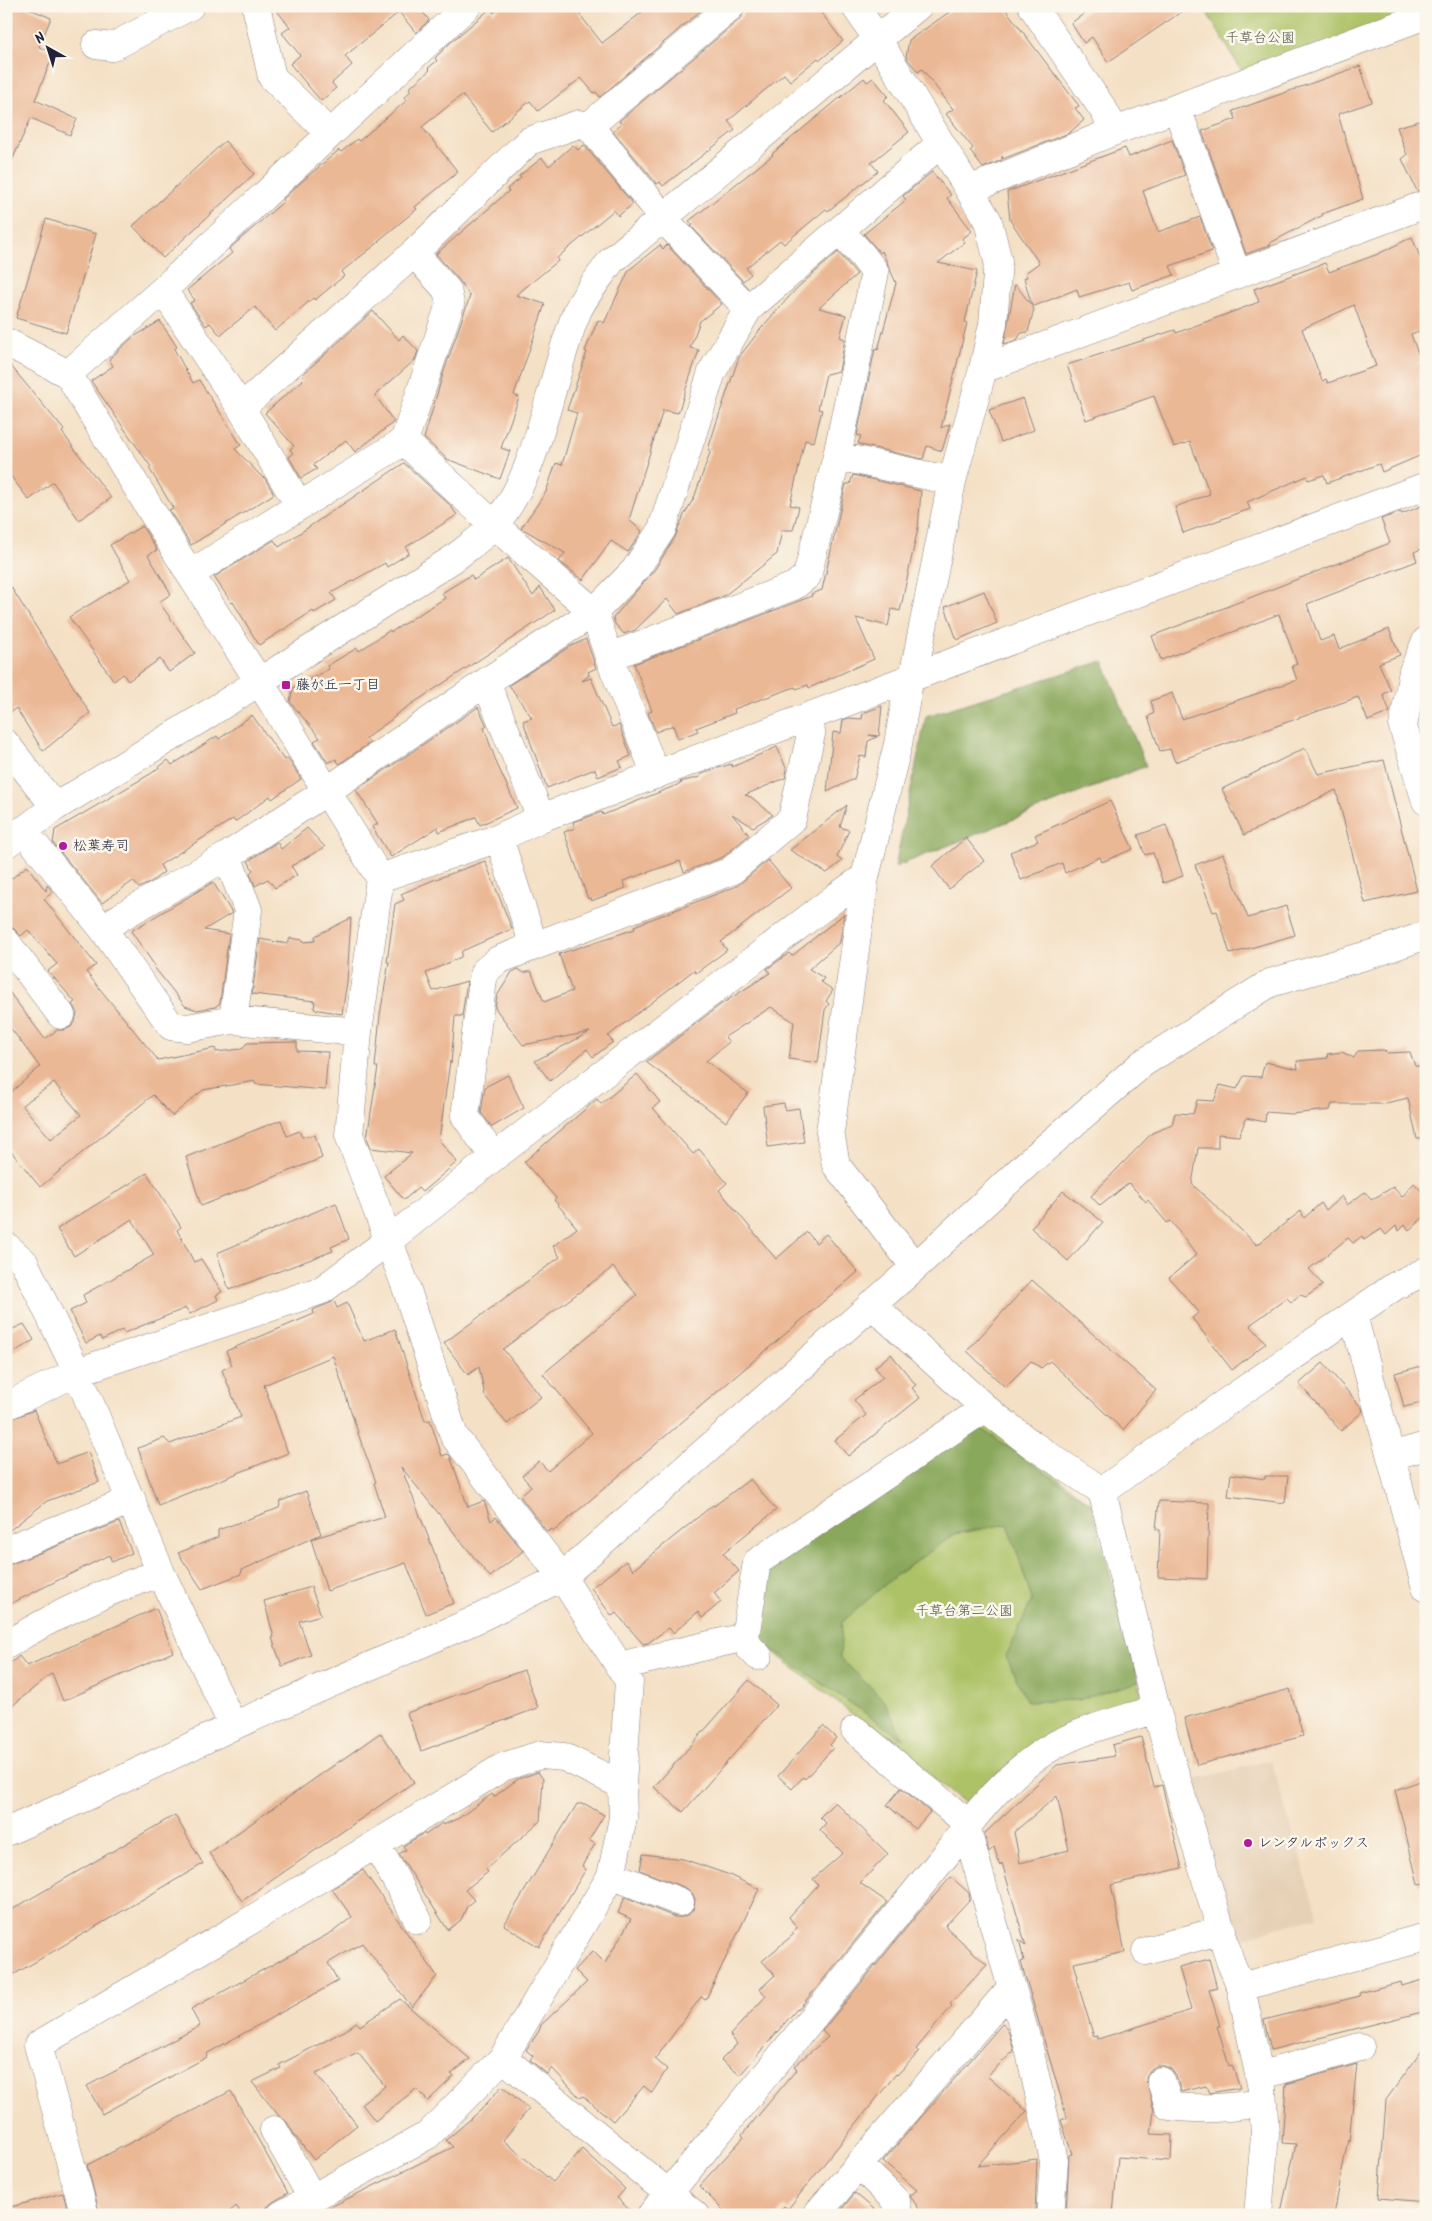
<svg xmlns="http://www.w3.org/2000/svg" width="1432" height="2221" viewBox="0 0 1432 2221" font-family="Kalam,'Klee One',sans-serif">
	<rect width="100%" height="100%" fill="#fbf7ec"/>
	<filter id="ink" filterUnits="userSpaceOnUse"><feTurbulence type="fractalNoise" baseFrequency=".02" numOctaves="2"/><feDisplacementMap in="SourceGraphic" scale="10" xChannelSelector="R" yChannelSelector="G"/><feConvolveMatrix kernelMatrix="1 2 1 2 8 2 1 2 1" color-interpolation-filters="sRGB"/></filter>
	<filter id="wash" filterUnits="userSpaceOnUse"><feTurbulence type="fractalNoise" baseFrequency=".0096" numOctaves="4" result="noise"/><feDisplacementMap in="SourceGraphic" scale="20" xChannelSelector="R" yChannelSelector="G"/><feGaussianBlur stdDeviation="1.12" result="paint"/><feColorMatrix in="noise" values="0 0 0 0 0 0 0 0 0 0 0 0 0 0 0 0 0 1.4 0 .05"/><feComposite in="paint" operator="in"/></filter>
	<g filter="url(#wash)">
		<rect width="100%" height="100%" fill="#f4e0c5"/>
		<path fill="#e6d0b6" d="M1271 1760 1318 1917 1236 1939 1191 1781Z"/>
		<path fill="#adc266" stroke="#687250" d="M1203 6H1422L1246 78Z
			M977 1413 1091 1504 1142 1694 1132 1706 969 1806 753 1636Z"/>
		<path fill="#8aa85b" stroke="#56654b" d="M1103 661 1146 766 895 867 926 716Z
			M976 1425 1091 1504 1139 1682 1078 1700 1027 1702 1006 1656 1032 1600 1008 1524 955 1534 895 1576 842 1622 840 1658 884 1700 903 1739 753 1636 764 1572Z"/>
		<g id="blocks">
			<path fill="#ebb895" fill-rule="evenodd" d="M6 6H23L51 18 39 47 54 53 35 100 77 119 70 135 31 118 6 174Z
				M273 6H418L429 20 416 33 399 12 345 56 352 65 332 83 336 88 321 101 290 64 300 55 282 33 290 27Z
				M501 6H573L602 43 650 6H706L600 97 596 92 594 93 581 78 538 111 530 101 492 132 462 95 422 127 458 172 415 207 417 209 378 241 379 242 341 272 344 276 315 300 313 298 275 331 255 307 220 335 210 323 206 326 190 303 195 300 187 290 232 253 229 249 284 201 283 199 301 182 339 150 341 152 357 139 359 141 407 100 404 97 411 91 409 88 430 70 428 68 437 61 435 58 451 42 490 9 494 13Z
				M746 6H816L843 41 820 60 818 58 790 81 784 74 728 121 735 130 663 186 660 182 657 184 613 131 621 124 619 121 741 18Z
				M958 6H1003L1079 106 1075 108 1084 120 1069 133 1003 159 1002 156V160L983 168 970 151 973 148 946 114 953 109 922 69 918 72 906 57 909 40Z
				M1095 6H1190L1108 62 1092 37 1084 43 1071 23Z
				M1360 66 1372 102 1338 114 1363 199 1322 214 1323 215 1270 243 1271 245 1246 254 1202 131 1236 119 1233 111Z
				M864 78 867 82 873 78 888 96 884 100 909 132 871 163 878 171 828 211 826 209 784 244 780 240 746 268 751 274 743 281 691 226 693 225 689 221 773 155 772 154Z
				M1426 119V189L1417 191 1402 159 1407 155 1397 127Z
				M1172 140 1185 175 1143 191 1158 232 1200 217 1212 251 1170 266 1174 275 1132 290 1129 282 1079 297 1077 289 1032 307 1034 309 1028 332 1021 333 1017 340 1004 344 1015 284 1032 306 1024 278 1027 277 1025 273 1039 263 1010 220 1007 192 1125 148 1129 157Z
				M225 141 254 174 163 258 133 226Z
				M573 145 578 150 584 145 633 204 618 216 614 210 557 258 558 261 516 295 545 304 514 395 519 397 501 448 510 451 500 479 447 459 424 438 443 374 470 296 459 280 436 254 509 191 507 189 521 178 519 176 542 158 549 166Z
				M932 172 951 195 947 198 972 231 962 239 965 242 938 263 977 271 965 322 967 323 941 428 950 424 942 451 927 446 923 459 861 445 858 443 861 436 857 435 875 349 878 350 896 283 882 251 880 253 864 234 906 200 903 196Z
				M46 219 96 234 66 333 16 318Z
				M1412 237 1426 272V329L1411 334 1421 362 1418 363 1426 389V453L1382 472 1379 464 1327 483 1324 475 1308 480 1307 476 1247 502 1250 509 1183 533 1175 507 1210 494 1190 442 1174 447 1154 396 1086 420 1067 365 1175 330 1176 333 1259 302 1254 289 1325 263 1329 272 1378 254ZM1354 305 1376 366 1328 383 1326 379 1322 381 1302 329Z
				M660 245 663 249 667 245 722 304 700 321 690 348 699 350 678 413 663 410 629 520 642 531 628 552 611 541 583 580 559 561 565 553 521 528 546 492 556 463 562 465 577 413 567 410 587 352 585 351 598 320 604 323 629 270Z
				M838 252 857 274 819 308 846 315 840 337 845 339 839 371 826 374 818 409 822 410 814 442 805 440 790 505 799 507 793 530H782L777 554 724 596 678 614 667 599 635 630 624 634 615 624 613 618 655 569 675 537 684 515 694 498 711 450H708L717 421 739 357 763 326 797 288Z
				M373 311 399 340 403 335 418 351 415 360 375 395 394 422 355 452 346 440 313 465 317 469 301 478 289 457 293 454 290 449 294 446 265 413 303 380 301 378 304 375 303 374Z
				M160 321 177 347 174 349 193 383 199 380 241 445 235 449 263 478 264 477 274 494 191 545 169 510 173 508 149 468 151 467 91 381 113 366 109 359 132 338Z
				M6 360 64 430 62 432 111 498 79 520 53 482 29 500 6 470Z
				M1023 398 1034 430 1001 442 989 410Z
				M404 463 450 505 457 515 406 547 409 553 387 567 385 563 331 593 336 600 314 613 313 611 259 645 233 602 232 603 214 577 274 540 279 547Z
				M853 475 921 491 918 528 900 611 892 609 888 626 856 618 874 659 809 688 808 685 796 689 795 687 734 709 735 713 696 728 698 731 678 739 673 725 656 732 648 713 652 711 634 664 812 596 811 594 822 590 846 484H850Z
				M1426 504V547L1414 552 1417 561 1307 604 1320 641 1334 636 1339 649 1389 629 1400 655 1379 663 1391 691 1383 694 1390 712 1368 721 1358 697 1175 762 1170 749 1160 751 1148 717 1154 713 1151 701 1172 693 1182 719 1297 680 1292 666 1297 664 1279 614 1161 660 1152 636 1390 543 1381 519 1401 512 1402 514Z
				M142 526 157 550 148 555 171 594 159 602 195 653 169 672 160 659 128 681 123 674 114 681 69 617 130 580 110 545Z
				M508 558 533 596 540 587 555 610 395 715 396 716 366 738 370 743 339 764 336 759 328 763 314 741 320 738 290 702 293 688 329 669 327 666 357 648 359 651 390 630 391 632 445 598 442 593 471 575 474 580Z
				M6 579 90 713 43 751 16 708 6 716Z
				M984 591 997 623 957 640 945 607Z
				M586 639 596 668 588 672 589 675 582 681 591 678 612 727 619 725 631 756 619 761 622 767 598 777 595 769 547 788 523 721 532 718 509 685 569 647Z
				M882 706 879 736 869 735 877 737 868 741 866 757 860 756 854 779 827 792 833 732 841 733 843 720 849 718 862 719 863 713Z
				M478 707 487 726 484 728 497 764 517 808 480 825 476 817 439 832 438 827 391 857 372 827 378 824 356 790Z
				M252 715 284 760 288 758 301 779 272 799 270 796 235 822 233 819 160 865 164 872 151 882 139 888 133 881 102 903 53 843 55 830 152 773 168 760 172 765 217 736 219 739Z
				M777 747 787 770 785 778 745 795 751 797 773 815 753 827 732 814 749 835 723 857 684 872 680 861 623 881 626 888 591 901 590 898 588 899 564 832 575 828 573 822 602 812 603 815 682 783 680 782 700 777V775L712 770 731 764 732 767Z
				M1305 748 1318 774 1384 760 1417 891 1365 903 1336 790 1244 835 1222 789Z
				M1110 801 1133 849 1102 862 1100 857 1065 873 1062 863 1021 880 1010 852 1038 841 1035 835Z
				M847 805 840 827 849 830 837 857 842 861 827 873 790 850Z
				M1166 825 1183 876 1163 883 1153 853 1145 855 1138 835Z
				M307 828 325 847 291 866 297 875 275 888 268 879 255 886 250 873 253 870 248 861 277 842 281 849Z
				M966 838 984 861 949 889 932 866Z
				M1223 854 1248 918 1286 906 1295 935 1230 954 1217 911 1213 912 1195 865Z
				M768 860 791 888 721 942 727 950 696 973 694 970 608 1036 613 1042 593 1057 587 1049 550 1081 535 1061 590 1032 523 1045 495 1008 497 996 512 972 518 969 524 973 531 971 544 1002 572 991 559 954 635 929 634 926 737 886Z
				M485 861 512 929 462 951 461 957 426 973 433 991 467 981 462 1016H455L451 1064 450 1061 439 1140 457 1162 422 1192 418 1188 404 1200 384 1176 412 1153 371 1148 367 1138 378 1067H375L380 1015 389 962H387L395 904 404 900 401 894 431 881Z
				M27 866 46 891 47 885 53 892 44 899 96 965 86 972 158 1060 215 1048 216 1052 241 1049 247 1043 297 1042V1051L328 1052 325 1090 255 1084V1081L203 1090 172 1116 153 1095 40 1187 6 1145V1086L11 1092 40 1067 6 1022V988L45 1039 57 1030H63L71 1027 75 1022 77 1013 72 1004 75 1002 48 971 57 964 28 930 21 936 13 928 6 927V883ZM54 1083 81 1115 51 1139 22 1105Z
				M213 882 232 913 204 930 229 934 220 1003 215 1007 197 1010 185 1006 154 967 155 966 131 931Z
				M844 914 840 942 809 969 824 978 821 982 833 990 826 1001 829 1004 825 1010 818 1063 789 1059 794 1022 771 1007 725 1037 729 1042 706 1061 748 1093 726 1122 646 1062 720 1005 770 973 767 969 789 953 792 956Z
				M351 918 347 982 342 1014 314 1009 315 1001 252 994 260 939 288 944 290 938 303 940 304 942 315 941V936Z
				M1384 1050 1387 1053 1410 1052 1415 1066 1426 1067V1138L1417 1139 1408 1098 1382 1104H1332L1330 1110 1291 1114 1266 1112 1265 1122 1246 1118 1239 1136 1218 1134V1148H1198L1192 1184 1257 1245 1301 1211 1304 1218 1321 1203 1326 1210 1342 1196 1347 1205 1365 1192 1371 1200 1393 1187 1402 1197 1414 1183 1426 1196V1215L1409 1230 1405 1225 1399 1231 1396 1226 1386 1235 1381 1229 1364 1240 1362 1236 1353 1243 1348 1238 1309 1269 1323 1285 1306 1297 1300 1295 1291 1302 1287 1298 1250 1325 1266 1343 1232 1370 1192 1318 1199 1312 1169 1278 1196 1255 1171 1221 1167 1223 1148 1200 1146 1202 1129 1183 1100 1206 1091 1196 1152 1133 1172 1125 1175 1113 1193 1114 1197 1100 1214 1101 1220 1085 1237 1089 1244 1076 1261 1077 1265 1062 1298 1069 1297 1061 1328 1058 1327 1054 1342 1052 1354 1058 1358 1051Z
				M637 1074 660 1102 653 1108 693 1154 699 1149 727 1183 719 1190 776 1259 807 1232 816 1243 826 1234 858 1272 554 1531 552 1529 547 1532 520 1496 531 1486 522 1476 539 1461 548 1471 592 1433 543 1374 637 1295 613 1267 503 1349 541 1397 507 1424 485 1396 479 1367 468 1375 444 1343 560 1257 553 1246 577 1228 554 1200 556 1198 524 1162 597 1099 601 1104Z
				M508 1075 524 1108 492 1127 481 1112 485 1087Z
				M784 1103 785 1110 799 1108 804 1142 768 1147 763 1106Z
				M281 1120 287 1136 299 1131 302 1137 315 1135 322 1158 201 1206 186 1157Z
				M147 1173 181 1227 177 1230 194 1262 201 1259 222 1292 216 1295 218 1300 190 1314 186 1308 124 1333 122 1330 102 1340 100 1336 86 1343 70 1311 86 1303 83 1295 154 1255 132 1219 74 1256 57 1229Z
				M1063 1191 1103 1222 1068 1261 1031 1228Z
				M336 1203 349 1239 331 1247 333 1251 229 1290 217 1253Z
				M1032 1280 1156 1390 1123 1430 1050 1361 1041 1368 1031 1361 1005 1387 967 1351Z
				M334 1301 337 1308 347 1303 364 1341 395 1329 425 1421 430 1420 442 1456 448 1454 450 1456 468 1507 484 1501 491 1521 496 1517 523 1551 490 1577 401 1467 454 1603 426 1614 406 1563 327 1591 311 1539 385 1517 374 1483 376 1482 361 1442 333 1356 264 1385 288 1453 158 1505 138 1448 164 1438 170 1444 241 1417 222 1370 232 1365 226 1351 314 1314 313 1310Z
				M24 1324 34 1340 6 1357V1332Z
				M891 1354 916 1385 912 1388 920 1398 848 1456 835 1440 866 1415 854 1400 883 1377 875 1367Z
				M1323 1363 1362 1408 1363 1411 1341 1431 1299 1384Z
				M1426 1365V1402L1404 1407 1395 1373Z
				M34 1410 57 1464 88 1452 99 1482 47 1501 6 1533V1421Z
				M1231 1474 1265 1479V1476H1288L1285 1503 1228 1496Z
				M750 1479 776 1510 723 1553 739 1571 714 1593 721 1602 702 1618 698 1612 673 1633 669 1628 648 1643 643 1644 616 1613 612 1616 591 1588 626 1561 633 1570 713 1505 714 1506Z
				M306 1491 321 1534 242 1570 241 1574 202 1589 178 1553 218 1537V1530L279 1508 281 1501Z
				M1159 1501 1209 1503 1207 1579 1158 1577 1160 1530 1156 1529Z
				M119 1522 132 1553 112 1562 109 1555 6 1606V1566Z
				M311 1587 321 1615 299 1621 311 1655 282 1666 272 1638 274 1637 264 1601Z
				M156 1608 173 1652 63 1701 52 1673 6 1711V1667L19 1656 27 1666Z
				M524 1670 538 1708 421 1751 407 1713Z
				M749 1680 777 1705 683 1812 654 1787Z
				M1290 1689 1303 1736 1197 1765 1184 1718Z
				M823 1726 836 1738 830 1745 833 1748 805 1779 803 1777 792 1789 778 1776Z
				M380 1733 414 1782 242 1901 209 1853Z
				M1141 1737 1154 1787 1162 1785 1182 1868 1111 1885 1125 1952 1074 1963 1078 1977 1076 1978 1094 2037 1097 2036 1098 2039 1191 2010 1179 1967 1209 1959 1217 1988 1209 1990 1220 2026H1217L1229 2066 1232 2065 1240 2088 1209 2093 1206 2086 1181 2092 1176 2076 1171 2069 1164 2066H1156L1150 2070 1146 2078 1154 2111 1151 2134 1172 2135 1171 2161 1118 2157 1113 2215H1066L1069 2155 1072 2154 1061 2120 1067 2118 1021 1962 1024 1961 1019 1939 1026 1946 1002 1863 1000 1866 994 1847 989 1852 984 1834 1057 1765 1115 1756 1112 1745ZM1057 1796 1069 1850 1020 1863 1014 1832Z
				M538 1772 543 1779 540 1821 486 1869 488 1872 465 1890 474 1900 467 1906 461 1920 448 1930 399 1854 406 1850 403 1846 424 1833 425 1835 442 1823 443 1825 459 1818 492 1794 494 1797 518 1779Z
				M1426 1779V1883L1418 1884 1395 1790Z
				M901 1788 930 1812 915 1829 887 1805Z
				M835 1802 888 1854 860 1883 887 1902 798 2010 797 2009 740 2075 721 2060 737 2044 730 2035 766 1996 760 1989 775 1975 762 1961 794 1934 792 1932 797 1928 789 1917 818 1885 813 1879 843 1853 820 1830 826 1823 820 1817Z
				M577 1804H585L604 1815 589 1840 595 1844 582 1866 586 1869 539 1947 504 1925Z
				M175 1815 203 1864 6 1979V1913Z
				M643 1854 683 1859 727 1874 759 1889 706 1999 701 1997 655 2059 667 2069 652 2093 644 2086 613 2121 583 2096 580 2098 552 2068 547 2074 530 2060 533 2056 526 2050 539 2031 541 2025 587 1982 575 1970 593 1951 605 1963 631 1919 618 1913 625 1897 675 1917H682L689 1914 694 1908 695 1899 692 1893 686 1888 640 1870Z
				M363 1870 437 1976 412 2007 362 1943 328 1963 338 1981 206 2054 207 2057 102 2114 87 2086 200 2026 191 2009 334 1931 352 1917 332 1889Z
				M951 1877 969 1893 970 1899 945 1926 987 1965 950 2004 952 2006 916 2049 919 2052 897 2075 896 2074 788 2209 784 2206 777 2215H728L699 2186 744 2137 742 2135 797 2069 794 2066 828 2037 822 2031 917 1915Z
				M1426 1979V2011L1271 2050 1264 2020 1360 1996 1359 1993 1401 1982 1402 1986Z
				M400 1999 470 2059 451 2074 454 2076 428 2101 416 2089 375 2121 362 2104 385 2086 358 2053 316 2074 357 2125 314 2160 295 2136 287 2122 279 2116 252 2082 281 2068 279 2065 346 2030 356 2022 360 2026Z
				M1003 2023 1009 2033 1014 2051 987 2076 1027 2111 977 2166 1037 2159 1035 2215H923L910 2196 917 2190 883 2161Z
				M1426 2045V2202L1379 2198 1386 2100Z
				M1357 2064 1349 2141 1348 2139 1334 2215H1296L1281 2212 1296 2144 1282 2143 1286 2084Z
				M502 2086 529 2109 503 2140 553 2182 582 2149 625 2189 617 2198 635 2215H314L453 2147 446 2140 480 2111Z
				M231 2091 288 2193 273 2202 267 2207 265 2215H243L236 2206 226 2215H100L87 2165Z
				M63 2193 69 2215H8L7 2208Z
				M855 2193 881 2215H837Z"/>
		</g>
	</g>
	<g filter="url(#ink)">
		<use href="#blocks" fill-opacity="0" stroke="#8b8180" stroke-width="1"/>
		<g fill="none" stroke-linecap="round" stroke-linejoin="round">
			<g stroke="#8b8180" stroke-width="29">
				<path id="minor" d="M256 6 272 77 330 134
					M855 6 878 40 988 221 998 261 993 324 983 369 952 481 913 677 908 687 898 744 865 877 830 1132 836 1165 915 1267
					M1032 6 1103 109 1115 131
					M96 45 112 47 190 6
					M1177 108 1237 274
					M589 126 731 6
					M969 190 1115 131 1426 15
					M163 290 241 408 299 505
					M6 342 68 374 190 574 269 697 380 878 358 1032 349 1135 406 1287 454 1436 562 1577 629 1681 622 1785 623 1818 611 1876 503 2058 428 2135 281 2215
					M983 369 1426 204
					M68 374 163 290 467 6
					M241 408 414 253 529 141 579 124 589 126 674 230 748 309
					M404 441 450 304 447 290 414 253
					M837 456 952 481
					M190 574 404 441 494 525 594 612 609 657 656 775
					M1426 641 1413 671 1403 727 1426 801
					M609 657 794 586 807 576 837 456 875 272 862 255 840 231
					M486 682 541 818
					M6 744 55 807
					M23 830 103 929 171 1026 187 1028 233 1020 358 1032
					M499 838 534 946
					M6 844 55 807 197 721 453 559C467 548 482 538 494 525 540 474 550 376 577 312 585 294 600 277 611 261L918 6
					M227 856 248 910 233 1020
					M380 878 499 838 541 818 913 677 1426 486
					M103 929 122 916 227 856 327 791 486 682 594 612 635 570 662 529 712 372 748 309 940 144
					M6 942 61 1015
					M494 1157 465 1116 484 972 498 960 731 871 792 819 811 734 810 716
					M6 1246 24 1262 77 1372 161 1573 233 1726
					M871 1304 985 1408 1031 1444 1102 1491 1156 1709 1230 1961 1241 1987 1262 2089 1265 2135 1258 2215
					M1353 1315 1426 1588
					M6 1406 77 1372 322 1290 388 1241 494 1157 839 895 865 877
					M1391 1456 1426 1446
					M1102 1491 1218 1408 1395 1286 1426 1271
					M6 1550 132 1500
					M6 1645C55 1615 107 1590 161 1573
					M758 1656 749 1647 745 1637 757 1562 985 1408
					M619 1666 745 1637
					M855 1730 959 1816 966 1827 1029 2048 1054 2161 1050 2215
					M6 1832 90 1795 233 1726 473 1621 562 1577 915 1267 1028 1163 1143 1063 1270 983 1375 953 1426 935
					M376 1844 418 1920
					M611 1875 680 1902
					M1146 1951 1222 1930
					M1241 1987 1426 1937
					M503 2058 695 2215
					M1259 2076 1360 2047
					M1161 2081 1169 2106C1201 2111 1231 2107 1263 2103
					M274 2130 312 2198
					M859 2165 896 2201 898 2215
					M85 2215 38 2045 228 1934 503 1767 540 1755 564 1757 622 1785
					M651 2215 953 1846C979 1808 1014 1768 1055 1745 1086 1728 1123 1720 1156 1709
					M816 2215 1011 1988"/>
			</g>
			<use href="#minor" stroke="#fff" stroke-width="28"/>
		</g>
	</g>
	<g fill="#b5179e" stroke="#fbf7ec" stroke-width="2">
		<rect x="281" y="680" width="10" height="10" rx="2.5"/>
		<circle cx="63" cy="846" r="5"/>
		<circle cx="1248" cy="1843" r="5"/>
	</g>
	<g text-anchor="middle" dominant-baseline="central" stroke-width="5" stroke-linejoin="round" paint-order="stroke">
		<g font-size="14" fill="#535a4a" stroke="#fbf7ec">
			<text x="1260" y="38">千草台公園</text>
			<text x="964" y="1611">千草台第二公園</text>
		</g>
		<g font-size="14" fill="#22223b" stroke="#fbf7ec" text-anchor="start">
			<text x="296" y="685">藤が丘一丁目</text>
			<text x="73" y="846">松葉寿司</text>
			<text x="1258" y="1843">レンタルボックス</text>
		</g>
	</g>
	<rect width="1432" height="2221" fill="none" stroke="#fbf7ec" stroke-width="25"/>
	<g transform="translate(48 48) rotate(321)" stroke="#fbf7ec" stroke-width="4" paint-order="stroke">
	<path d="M0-4L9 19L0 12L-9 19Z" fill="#22223b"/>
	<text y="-8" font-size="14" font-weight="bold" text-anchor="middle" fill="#22223b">N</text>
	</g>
</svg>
